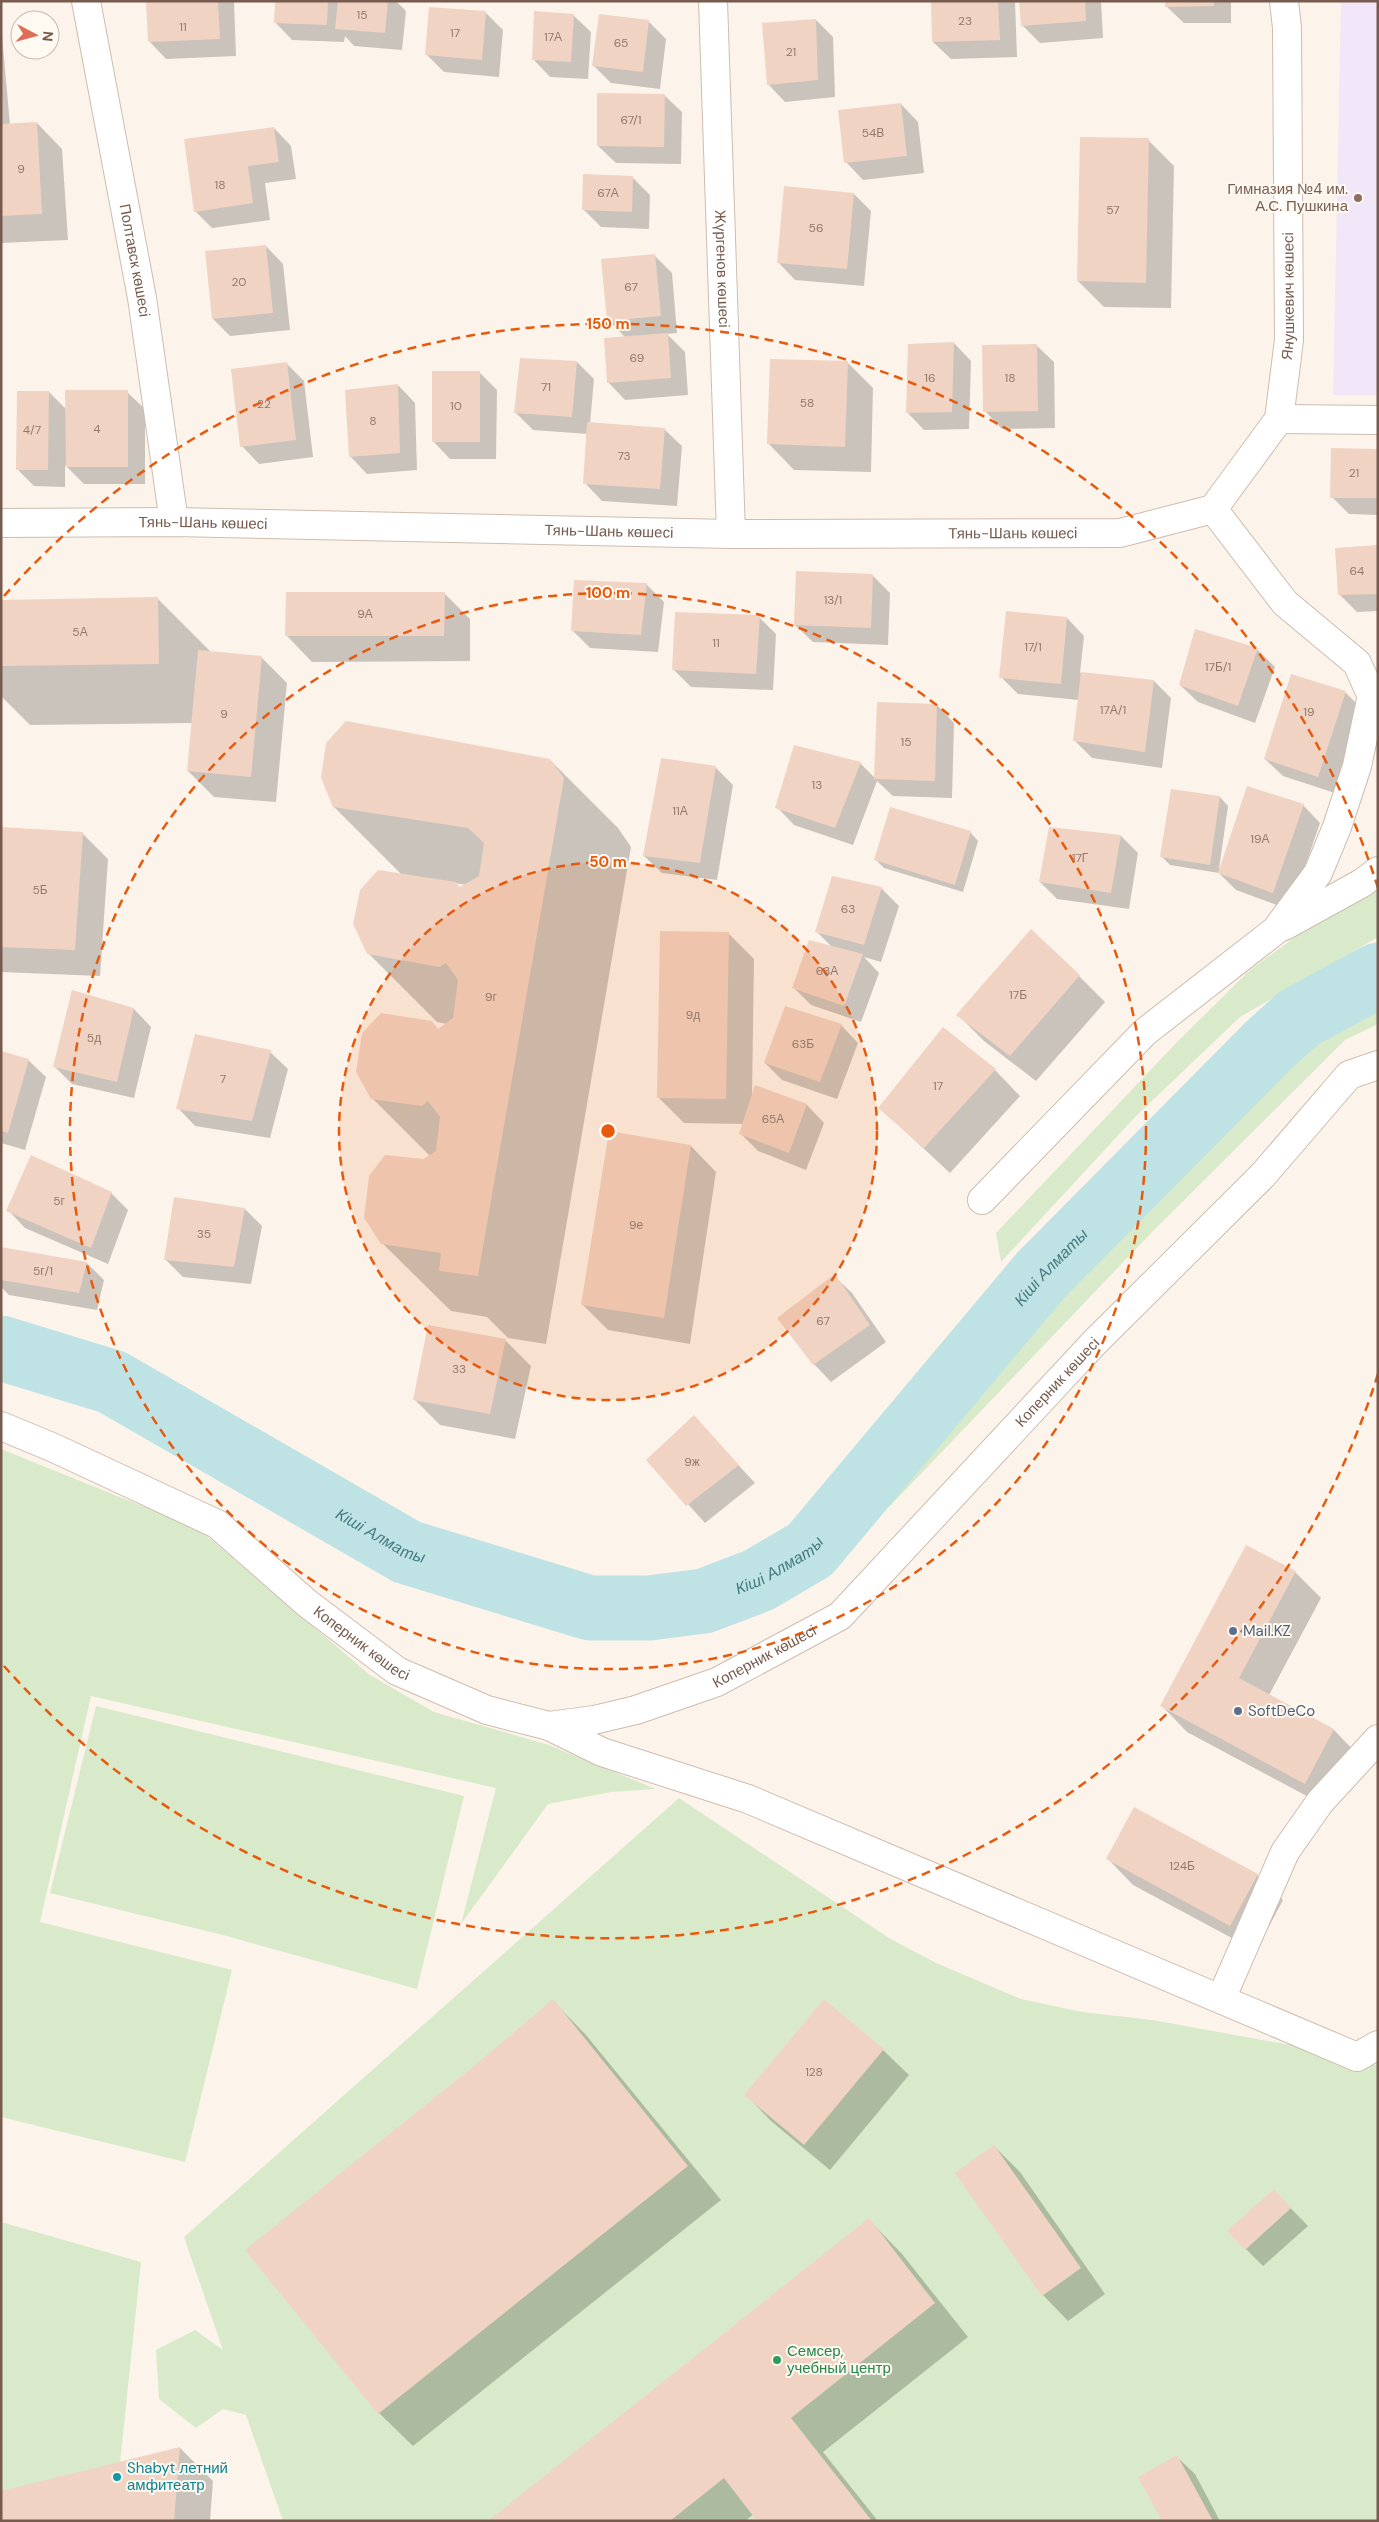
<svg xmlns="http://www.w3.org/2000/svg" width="1379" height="2522" viewBox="0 0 1379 2522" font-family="'DM Sans',sans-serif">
	<rect width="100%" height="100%" fill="#fcf4eb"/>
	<path fill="#f1e7f9" d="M1341 1H1378V395H1333Z"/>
	<path fill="#d8eac9" d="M1378 886V937L1240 1017 1135 1117 1001 1262 996 1233 1179 1040 1249 971 1321 918Z
		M1378 989V1024L1345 1040 1152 1232 891 1505 871 1490 1046 1287 1334 1013Z
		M1 1449 199 1529 370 1675 434 1712 549 1745 656 1789 611 1792 548 1804 461 1924 496 1788 91 1696 40 1922 232 1970 185 2162 1 2117Z
		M96 1706 464 1796 417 1989 223 1935 50 1893Z
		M679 1798 889 1938 936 1963 1021 1999 1082 2012 1152 2020 1357 2057 1378 2066V2521H283L246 2415 223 2409 196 2428 159 2399 156 2350 195 2330 223 2350 184 2237Z
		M1 2222 141 2262 114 2521H1Z"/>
	<path fill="#0003" fill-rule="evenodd" d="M147 1H234L236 56 166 59 149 41Z
		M276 1H396L406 11 402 50 354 46 345 36 344 42 292 40 275 22Z
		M932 1H1015L1017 57 951 59 933 42Z
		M1021 1H1101L1103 38 1040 43 1022 25Z
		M1166 1H1231V23H1184L1166 6Z
		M485 12 503 30 499 77 444 72 427 55Z
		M573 15 591 32 588 79 550 77 533 59Z
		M816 20 833 37 835 97 785 102 768 84Z
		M648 21 666 39 660 89 611 83 594 66Z
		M1 25 10 125 37 123 62 149 68 240 1 243Z
		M664 95 682 112 681 164 616 163 598 146Z
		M901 104 918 122 924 173 863 180 846 162Z
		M274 128 291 146 296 179 265 183 270 220 212 228 195 211Z
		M1148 140 1174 166 1171 308 1104 307 1078 281Z
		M633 178 650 195 649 229 601 227 583 209Z
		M854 194 871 211 864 286 795 280 778 262Z
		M266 246 283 264 290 330 230 336 213 319Z
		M655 256 672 273 677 333 667 334 685 352 688 395 625 400 608 382 625 337 608 320Z
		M954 343 971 361 969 429 924 430 907 412Z
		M1036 345 1054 362 1055 428 1002 429 985 411Z
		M577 362 594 379 590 424 664 429 682 446 677 506 602 501 585 483 588 434 533 430 516 413Z
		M847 362 873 388 871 472 794 470 769 444Z
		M287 364 304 381 313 457 259 464 242 446Z
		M480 373 497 390 496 459H450L433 441Z
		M398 385 415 403 417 470 367 474 350 456Z
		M49 392 67 410 127 392 145 409V484H84L65 465V487L34 486 17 469Z
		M1378 450V515L1349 514 1332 497Z
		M1378 547V611L1357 612 1339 594Z
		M872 575 890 593 888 645 813 642 795 625Z
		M646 584 664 602 658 652 590 648 572 630Z
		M444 593 470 619V661L312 662 287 636Z
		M158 599 212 653 261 657 287 683 276 802 214 797 188 771 193 723 30 725 1 696V601Z
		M759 617 776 634 773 690 691 687 673 669Z
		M1067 618 1084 636 1080 673 1154 681 1171 698 1162 768 1092 758 1075 741 1079 700 1018 694 1001 677Z
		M1257 649 1275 667 1255 723 1198 702 1180 685Z
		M1345 692 1362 709 1335 793 1283 776 1265 759Z
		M937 705 954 723 952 798 893 796 877 781 853 845 794 825 777 807 860 763 875 778Z
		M550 760 618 828 631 847 546 1344 508 1338 487 1317 451 1311 382 1243 430 1156 372 1098 447 1024 437 1022 368 953 402 875 334 807ZM454 883 467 885 460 889Z
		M715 767 733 785 717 880 662 873 644 856Z
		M1220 797 1228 806 1219 869 1303 805 1320 823 1290 910 1236 890 1219 873 1170 865 1162 857Z
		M1 828 82 833 108 859 100 976 1 972Z
		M970 832 978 841 963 892 884 868 875 859Z
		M1121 836 1138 853 1129 909 1057 899 1040 882Z
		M881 888 899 906 881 962 864 957 879 973 861 1022 811 1005 794 988 832 947 816 931Z
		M728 933 754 959 752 1097 756 1086 807 1105 824 1123 806 1170 758 1151 741 1134 744 1124 684 1123 658 1097Z
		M1079 976 1105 1002 1036 1081 984 1041 958 1015Z
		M72 991 134 1009 151 1027 134 1098 72 1084 55 1067Z
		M841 1025 858 1043 837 1099 782 1080 765 1063Z
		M1 1052 28 1060 46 1077 25 1150 1 1143Z
		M270 1052 288 1069 270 1138 195 1126 178 1108Z
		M995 1070 1020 1096 950 1173 880 1108Z
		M691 1146 716 1172 690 1344 608 1330 582 1304Z
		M111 1193 128 1210 108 1264 25 1228 8 1210Z
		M245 1209 262 1226 251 1284 183 1277 165 1259Z
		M1 1248 87 1263 104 1280 97 1310 9 1295 1 1287Z
		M834 1276 852 1293 886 1342 831 1382 814 1364 779 1318Z
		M505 1340 531 1366 515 1439 440 1425 414 1399Z
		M694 1417 755 1483 705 1523 648 1460Z
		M1295 1572 1321 1598 1269 1695 1334 1730 1359 1756 1331 1809 1187 1732 1162 1706Z
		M1108 1859 1257 1875 1283 1900 1256 1951 1133 1885Z
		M553 2001 586 2035 721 2200 413 2446 379 2413 480 2063Z
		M883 2050 909 2075 830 2170 771 2121 746 2095Z
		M994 2146 1020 2172 1105 2294 1068 2321 1043 2295Z
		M1274 2191 1308 2226 1263 2266 1246 2249Z
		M869 2220 902 2254 968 2337 823 2452 878 2521H759L754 2514 745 2521H490Z
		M180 2448 213 2481 210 2521H1Z
		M1177 2457 1195 2474 1220 2521H1163Z"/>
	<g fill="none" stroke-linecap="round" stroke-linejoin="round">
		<path stroke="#bfe2e5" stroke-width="65" id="s1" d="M1 1348 112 1382 407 1552 590 1608H649L704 1601 759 1580 810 1550 1041 1275 1271 1043 1299 1018 1378 975"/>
	</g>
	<path fill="#f0d3c3" d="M146 1H218L220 39 148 42Z
		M275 1H328L327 25 274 23Z
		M338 1H388L385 33 335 29Z
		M931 1H998L1000 40 932 42Z
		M1019 1H1085L1086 21 1021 26Z
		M1165 1H1214V6L1165 7Z
		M429 7 486 11 482 60 425 55Z
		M534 11 574 14 571 62 532 60Z
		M599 14 649 20 643 72 592 66Z
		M816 19 818 80 767 85 762 23Z
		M597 93 665 94 664 147 597 146Z
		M901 103 907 156 844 163 838 110Z
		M37 122 42 214 1 216V124Z
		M274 127 279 162 248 166 253 203 194 212 184 139Z
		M1080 137 1149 138 1146 283 1077 281Z
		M583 174 633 176 632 212 582 210Z
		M784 186 854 193 847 269 777 263Z
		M266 245 273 313 212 319 205 251Z
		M655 254 661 316 607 321 601 259Z
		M668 333 671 378 607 383 604 338Z
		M954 342 952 412 906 413 908 344Z
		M1037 344 1038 411 983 412 982 345Z
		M520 358 577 361 572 417 514 413Z
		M770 359 848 361 845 447 767 444Z
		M287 362 296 440 240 447 231 369Z
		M432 371H480V442H432Z
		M398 384 400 453 349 457 345 390Z
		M65 390H128V467H66Z
		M17 391H49L48 470H16Z
		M587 422 665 428 660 489 583 484Z
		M1331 448 1378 449V498H1330Z
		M1378 545V594L1338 595 1335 548Z
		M796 571 873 574 871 628 794 625Z
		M574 580 647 583 641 635 571 631Z
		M286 592H445L444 636H285Z
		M158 597 159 664 1 666V600Z
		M1006 611 1067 617 1061 684 999 678Z
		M675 612 760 615 756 674 672 670Z
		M1195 629 1258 648 1238 706 1179 685Z
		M198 650 262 656 251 777 187 771Z
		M1081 672 1154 680 1145 752 1073 741Z
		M1291 674 1346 691 1318 777 1264 759Z
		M877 702 937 704 935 781 874 779Z
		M346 721 550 759 564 778 478 1276 439 1271 441 1253 381 1244 364 1218 369 1176 385 1155 423 1159 436 1151 440 1117 428 1101 422 1106 371 1099 356 1072 362 1033 381 1013 432 1021 438 1029 453 1018 458 980 446 963 439 967 367 954 353 924 360 890 378 870 456 882 460 887 479 876 484 843 468 828 333 807 321 778 326 743Z
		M794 745 861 762 835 828 775 808Z
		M661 758 716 766 700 863 643 856Z
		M1247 786 1304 804 1273 893 1218 873Z
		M1171 789 1220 796 1210 865 1160 857Z
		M890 807 971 831 955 885 874 860Z
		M1 827 83 832 75 950 1 947Z
		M1049 827 1121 835 1111 893 1039 882Z
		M832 876 882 887 864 945 815 932Z
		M1031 929 1080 975 1010 1056 956 1015Z
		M660 931 729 932 726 1099 657 1098Z
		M809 940 863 954 844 1006 792 988Z
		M72 990 134 1008 117 1082 53 1067Z
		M785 1006 842 1024 820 1082 764 1063Z
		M943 1027 996 1069 924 1148 878 1108Z
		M195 1034 271 1050 252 1121 176 1109Z
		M1 1051 29 1059 8 1133 1 1131Z
		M755 1085 807 1104 789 1153 739 1134Z
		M609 1131 691 1145 664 1318 581 1305Z
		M31 1155 112 1192 91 1248 6 1211Z
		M174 1197 245 1208 234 1267 164 1260Z
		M1 1247 87 1262 79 1293 1 1280Z
		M835 1274 870 1325 813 1365 777 1318Z
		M428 1325 506 1339 490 1414 413 1400Z
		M694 1415 739 1465 686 1506 646 1460Z
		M1246 1545 1296 1571 1239 1678 1334 1729 1305 1784 1160 1706Z
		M1134 1807 1258 1874 1230 1926 1106 1859Z
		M553 1999 688 2166 378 2414 245 2250 479 2062Z
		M824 1999 884 2049 804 2145 744 2095Z
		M994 2145 1081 2268 1042 2296 955 2173Z
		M1274 2189 1291 2208 1245 2250 1227 2231Z
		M869 2218 935 2303 791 2418 872 2521H757L724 2478 670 2521H488Z
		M180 2447 174 2521H1V2491Z
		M1177 2455 1213 2521H1162L1138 2477Z"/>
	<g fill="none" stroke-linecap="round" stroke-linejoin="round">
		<g stroke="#cebcb0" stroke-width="30">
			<g id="minor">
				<path id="s2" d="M86 1 142 298 174 522"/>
				<path id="s3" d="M713 1 731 534"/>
				<path d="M1279 419 1378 420"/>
				<path id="s4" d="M1213 509 1279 419 1289 340 1287 28 1284 1"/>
				<path d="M1213 509 1285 603 1357 663 1378 710"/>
				<path id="s5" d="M1 523 174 522 731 534 1120 533 1213 509"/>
				<path d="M1284 926 1362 883 1378 871"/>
				<path d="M982 1200 1145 1032 1276 930 1318 873 1337 827 1357 766 1372 695"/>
				<path d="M549 1726 602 1752 748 1799 1357 2057 1378 2045"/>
				<path d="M1221 1999 1285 1852 1320 1802 1378 1739"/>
			</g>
		</g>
		<g stroke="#cebcb0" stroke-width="30">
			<g id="tertiary">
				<path id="s6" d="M1 1426 54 1448 217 1524 308 1604 397 1671 487 1710 549 1726 594 1720 636 1710 717 1682 840 1616 1094 1343 1263 1175 1349 1075 1378 1065"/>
			</g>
		</g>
		<use href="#minor" stroke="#fff" stroke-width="28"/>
		<use href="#tertiary" stroke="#fff" stroke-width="28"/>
	</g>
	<circle cx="608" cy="1131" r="269" fill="#e8590c" fill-opacity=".12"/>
	<g fill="none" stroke="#e8590c" stroke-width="2.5" stroke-dasharray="9 6">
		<circle cx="608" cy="1131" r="269"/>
		<circle cx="608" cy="1131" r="538"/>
		<path d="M1378 1374A807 807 0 0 1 4 1666M4 596A807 807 0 0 1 1378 888"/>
	</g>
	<circle fill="#8d6e63" stroke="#fef9f1" stroke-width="2" cx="1358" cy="198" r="5"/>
	<g fill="#5c6f8a" stroke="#fef9f1" stroke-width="2">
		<circle cx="1233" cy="1631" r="5"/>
		<circle cx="1238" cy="1711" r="5"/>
	</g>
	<circle fill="#2e9e5b" stroke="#fef9f1" stroke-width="2" cx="777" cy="2360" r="5"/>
	<circle fill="#0f9aa8" stroke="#fef9f1" stroke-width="2" cx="117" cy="2477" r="5"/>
	<g text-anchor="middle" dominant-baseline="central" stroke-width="4" stroke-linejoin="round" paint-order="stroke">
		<g font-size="12" fill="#94796b">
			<text x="362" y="15">15</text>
			<text x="965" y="21">23</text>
			<text x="183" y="27">11</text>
			<text x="455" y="33">17</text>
			<text x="553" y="37">17А</text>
			<text x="621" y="43">65</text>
			<text x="791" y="52">21</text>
			<text x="631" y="120">67/1</text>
			<text x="873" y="133">54В</text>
			<text x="21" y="169">9</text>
			<text x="220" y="185">18</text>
			<text x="608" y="193">67А</text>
			<text x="1113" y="210">57</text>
			<text x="816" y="228">56</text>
			<text x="239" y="282">20</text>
			<text x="631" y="287">67</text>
			<text x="637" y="358">69</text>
			<text x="930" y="378">16</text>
			<text x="1010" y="378">18</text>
			<text x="546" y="387">71</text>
			<text x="807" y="403">58</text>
			<text x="264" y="404">22</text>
			<text x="456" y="406">10</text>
			<text x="373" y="421">8</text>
			<text x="97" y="429">4</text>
			<text x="32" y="430">4/7</text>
			<text x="624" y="456">73</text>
			<text x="1354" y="473">21</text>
			<text x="1357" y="571">64</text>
			<text x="833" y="600">13/1</text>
			<text x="365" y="614">9А</text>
			<text x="80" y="632">5А</text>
			<text x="716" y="643">11</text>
			<text x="1033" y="647">17/1</text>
			<text x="1218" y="667">17Б/1</text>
			<text x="1113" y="710">17А/1</text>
			<text x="1309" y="712">19</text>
			<text x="224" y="714">9</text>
			<text x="906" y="742">15</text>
			<text x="817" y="785">13</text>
			<text x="680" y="811">11А</text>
			<text x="1260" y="839">19А</text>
			<text x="1080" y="858">17Г</text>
			<text x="40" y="890">5Б</text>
			<text x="848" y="909">63</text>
			<text x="827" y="971">63А</text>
			<text x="1018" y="995">17Б</text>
			<text x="491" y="997">9г</text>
			<text x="693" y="1015">9д</text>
			<text x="94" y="1038">5д</text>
			<text x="803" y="1044">63Б</text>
			<text x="223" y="1079">7</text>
			<text x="938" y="1086">17</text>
			<text x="773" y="1119">65А</text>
			<text x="59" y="1201">5г</text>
			<text x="636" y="1225">9е</text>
			<text x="204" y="1234">35</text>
			<text x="43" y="1271">5г/1</text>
			<text x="823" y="1321">67</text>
			<text x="459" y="1369">33</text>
			<text x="692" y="1462">9ж</text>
			<text x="1182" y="1866">124Б</text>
			<text x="814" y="2072">128</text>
		</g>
		<g font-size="15" fill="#785e54" stroke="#fef9f1" text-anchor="end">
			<text x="1348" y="189">Гимназия №4 им.<tspan x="1348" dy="17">А.С. Пушкина</tspan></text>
		</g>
		<g font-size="15" fill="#765b4e" stroke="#fef9f1">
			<text stroke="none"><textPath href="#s2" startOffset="264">Полтавск көшесі</textPath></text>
			<text stroke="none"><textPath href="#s3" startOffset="268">Жүргенов көшесі</textPath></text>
			<text stroke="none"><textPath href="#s4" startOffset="235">Янушкевич көшесі</textPath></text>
			<text stroke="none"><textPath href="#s5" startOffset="202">Тянь-Шань көшесі</textPath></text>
			<text stroke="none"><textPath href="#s5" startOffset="608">Тянь-Шань көшесі</textPath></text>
			<text stroke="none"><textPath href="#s5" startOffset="1012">Тянь-Шань көшесі</textPath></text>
			<text stroke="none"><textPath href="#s6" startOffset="1265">Коперник көшесі</textPath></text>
			<text stroke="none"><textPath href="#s6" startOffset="425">Коперник көшесі</textPath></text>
			<text stroke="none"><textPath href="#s6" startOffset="860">Коперник көшесі</textPath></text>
		</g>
		<g font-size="15" fill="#4e5e75" stroke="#fef9f1" text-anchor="start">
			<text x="1243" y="1631">Mail.KZ</text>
			<text x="1248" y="1711">SoftDeCo</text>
		</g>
		<g font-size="15" fill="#27864d" stroke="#fef9f1" text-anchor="start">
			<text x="787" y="2351">Семсер,<tspan x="787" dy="17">учебный центр</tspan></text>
		</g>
		<g font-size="15" fill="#0d838f" stroke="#fef9f1" text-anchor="start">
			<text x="127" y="2468">Shabyt летний<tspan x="127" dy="17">амфитеатр</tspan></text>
		</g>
		<g font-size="16" font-style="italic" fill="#457a81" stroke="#fef9f1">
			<text stroke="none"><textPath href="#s1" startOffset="1252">Кіші Алматы</textPath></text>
			<text stroke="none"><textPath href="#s1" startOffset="426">Кіші Алматы</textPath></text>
			<text stroke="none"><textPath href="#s1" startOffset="846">Кіші Алматы</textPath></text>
		</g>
	</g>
	<circle cx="608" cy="1131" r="8" fill="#e8590c" stroke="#fef9f1" stroke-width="2.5"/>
	<g font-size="15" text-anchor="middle" font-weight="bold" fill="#e8590c" stroke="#fef9f1" stroke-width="4" stroke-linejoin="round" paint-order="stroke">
		<text x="608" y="329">150 m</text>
		<text x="608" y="598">100 m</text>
		<text x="608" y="867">50 m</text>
	</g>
	<rect width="1379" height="2522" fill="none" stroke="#765b4e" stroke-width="5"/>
	<g transform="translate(35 35) rotate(96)"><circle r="24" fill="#fef9f1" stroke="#c8bab0"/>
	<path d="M0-4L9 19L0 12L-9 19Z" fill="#df6e56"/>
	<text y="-8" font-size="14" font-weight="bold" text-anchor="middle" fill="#765b4e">N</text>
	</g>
</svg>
